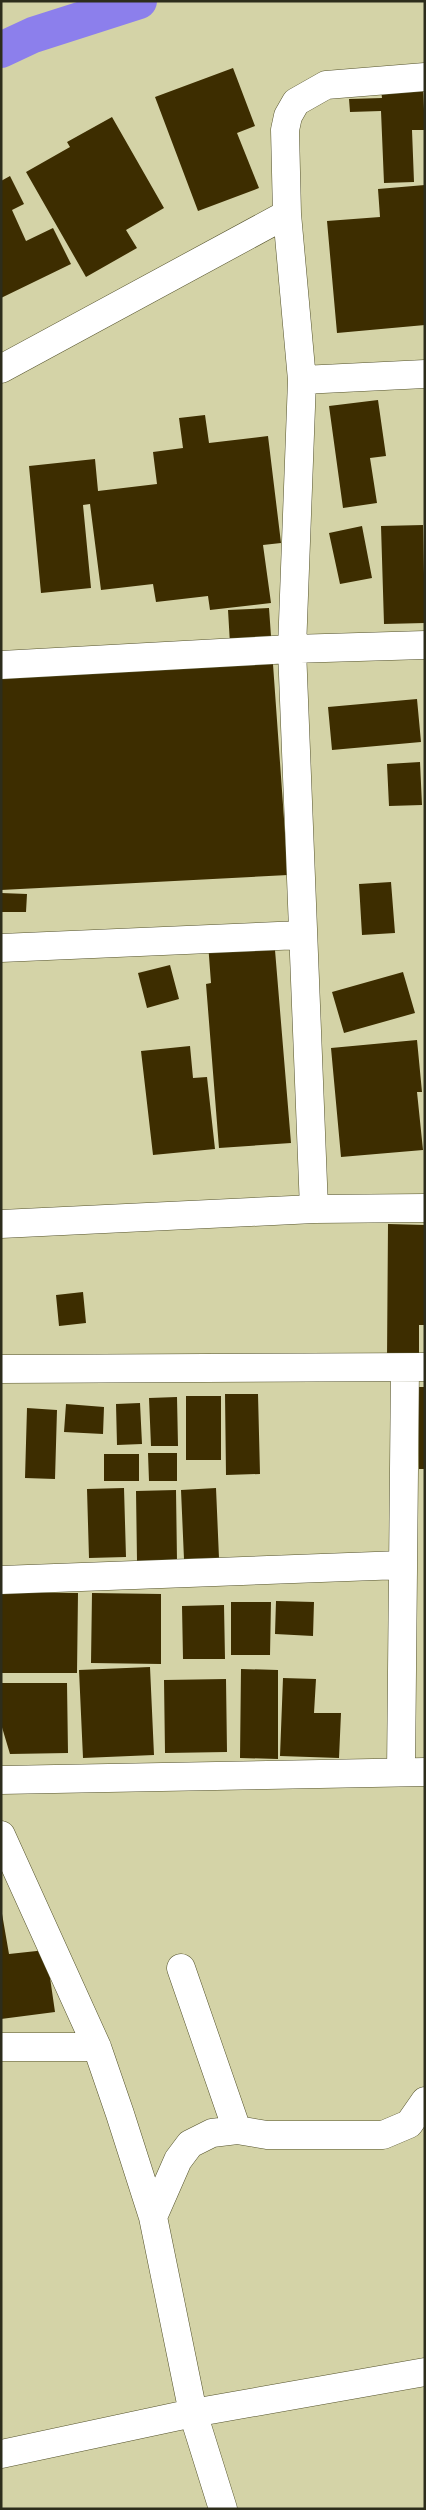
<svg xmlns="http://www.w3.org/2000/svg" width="426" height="2510" viewBox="0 0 426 2510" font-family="Barlow,sans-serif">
	<rect width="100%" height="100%" fill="#d4d3a7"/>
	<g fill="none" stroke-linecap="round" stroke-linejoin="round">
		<path stroke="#8c7fec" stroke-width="36" d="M1 50 33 35 139 1"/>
	</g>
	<path fill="#3d2d00" d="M233 68 255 126 237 133 259 188 198 211 155 97Z
		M423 88 425 130H412L414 182 384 183 381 111 350 112 349 99 382 98 381 90Z
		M112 117 164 208 126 230 137 248 86 277 26 172 70 147 67 142Z
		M10 176 24 204 12 210 26 241 53 228 71 264 1 298V181Z
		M425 185V325L337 333 327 221 380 217 378 189Z
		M378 400 386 456 370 458 377 503 343 508 329 406Z
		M205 415 209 443 268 436 281 543 263 545 271 603 210 610 208 596 156 602 153 584 101 590 90 504 83 505 91 588 41 593 29 466 95 459 98 491 157 484 153 452 183 448 179 418Z
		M423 525 425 623 384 624 381 526Z
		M362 526 372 578 340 584 329 533Z
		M269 608 288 875 1 890V675L231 661 228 610Z
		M417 699 421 742 332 750 328 707Z
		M420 762 422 805 389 806 387 764Z
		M391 882 395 933 362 935 359 884Z
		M1 893 27 894 26 912H1Z
		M274 938 291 1143 219 1148 206 984 211 983 208 943Z
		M170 965 179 999 147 1008 138 973Z
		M403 972 415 1013 344 1033 332 992Z
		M417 1040 422 1092H417L423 1150 341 1157 331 1048Z
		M190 1046 193 1078 207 1077 215 1149 153 1155 141 1051Z
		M388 1224 425 1225V1325H419V1360L387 1359Z
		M83 1292 86 1323 59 1326 56 1295Z
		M418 1387H425V1469H419Z
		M225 1394H258L260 1474 226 1475Z
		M186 1396H221V1460H186Z
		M177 1397 178 1446H151L149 1398Z
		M140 1403 142 1444 117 1445 116 1404Z
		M66 1404 104 1407 103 1434 64 1432Z
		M27 1408 57 1410 55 1479 25 1478Z
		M148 1453H177V1481H149Z
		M104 1454H139V1481H104Z
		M124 1488 126 1557 89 1558 87 1489Z
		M216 1488 219 1558 184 1559 181 1490Z
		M176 1490 177 1561H137L136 1491Z
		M1 1592 78 1593 77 1673H1Z
		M92 1593 161 1594V1664L91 1663Z
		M276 1601 314 1602 313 1636 275 1634Z
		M231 1602H271L270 1655H231Z
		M224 1605 225 1659H183L182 1606Z
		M150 1667 154 1755 83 1758 79 1670Z
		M241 1669 278 1670V1759L240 1758Z
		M283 1678 316 1679 314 1713H341L339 1758 280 1756Z
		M226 1679 227 1752 165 1753 164 1680Z
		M1 1683H67L68 1753 10 1754 1 1724Z
		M1 1908 9 1954 46 1950 55 2012 1 2019Z"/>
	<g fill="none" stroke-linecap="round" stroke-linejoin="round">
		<g stroke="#54522b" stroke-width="29">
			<path id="minor" d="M1 369 287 214
				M302 380 425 374
				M1 665 292 649 425 645
				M1 948 302 935
				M314 1209 292 649 302 380 287 214 285 130 288 116 296 102 326 85 425 77
				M1 1224 314 1209 425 1208
				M1 1369 425 1367
				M1 1580 402 1565
				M401 1772 405 1368
				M1 1780 425 1772
				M1 1835 97 2047 120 2114 153 2217 193 2413 223 2509
				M181 1968 237 2130
				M1 2047H97
				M153 2217 178 2160 190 2144 212 2133 237 2130 267 2135H383L409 2124 425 2101
				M1 2454 193 2413 425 2372"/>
		</g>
		<use href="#minor" stroke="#fff" stroke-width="28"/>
	</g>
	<rect width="426" height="2510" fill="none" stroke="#2d2d1c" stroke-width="5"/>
</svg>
